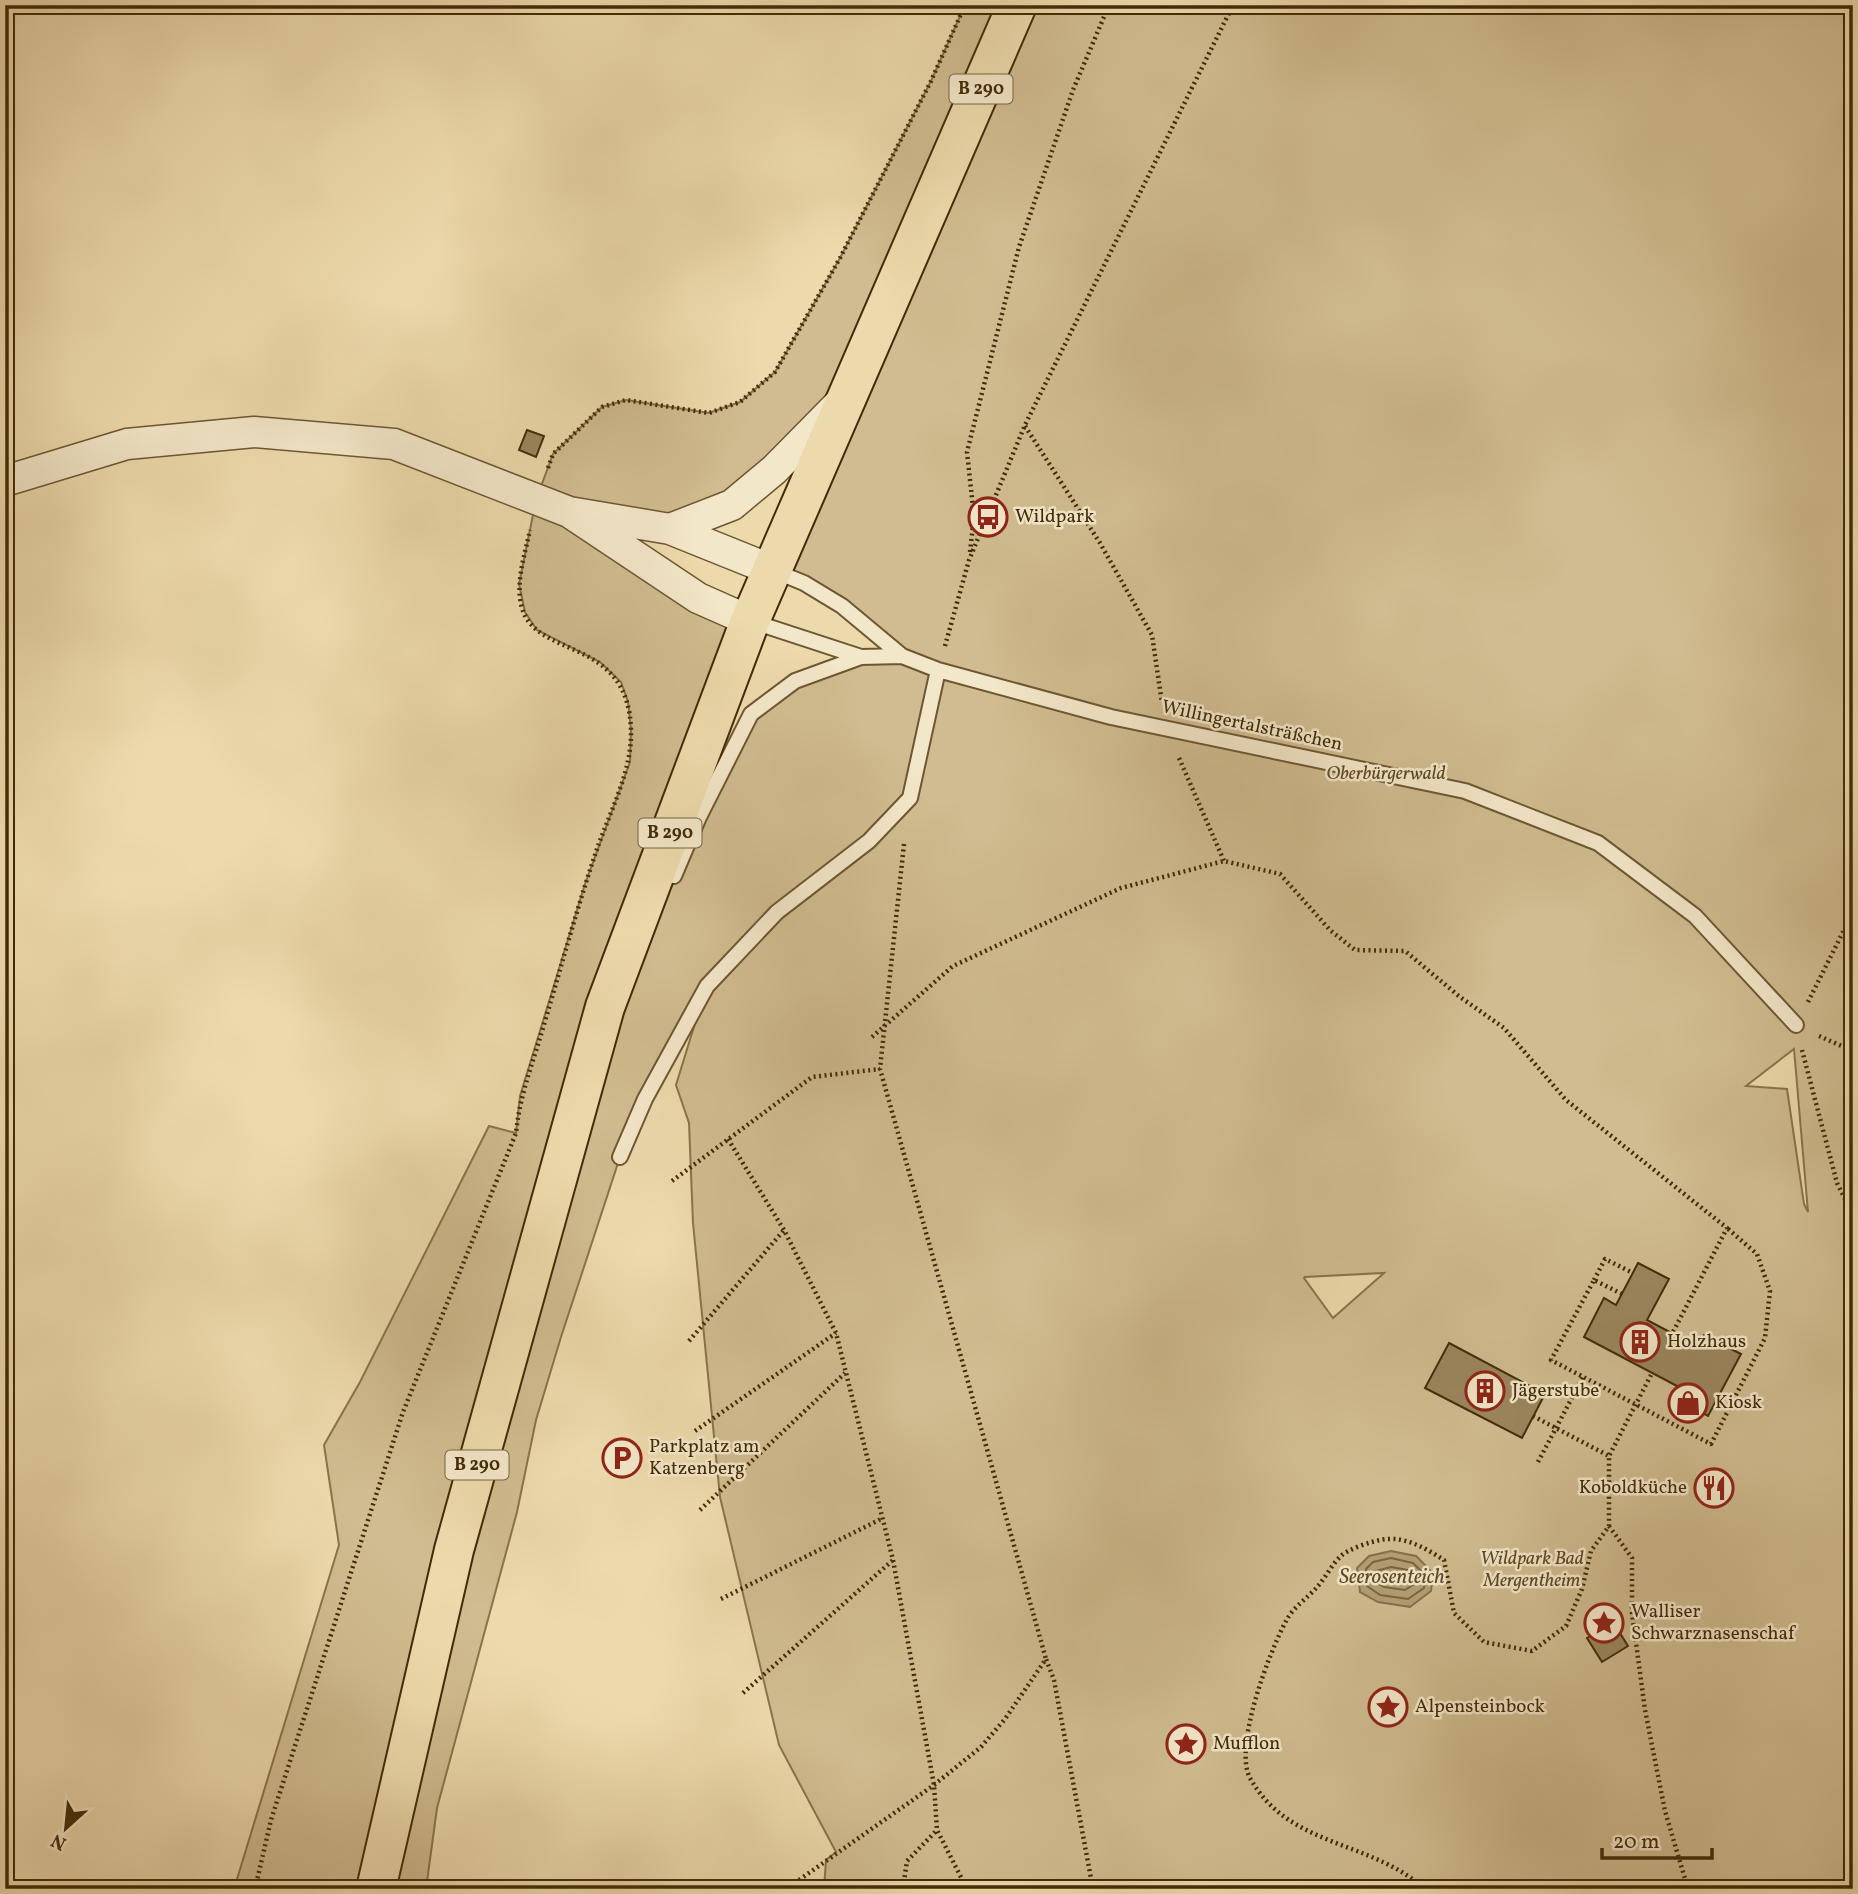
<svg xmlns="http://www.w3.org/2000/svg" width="1858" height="1894" viewBox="0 0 1858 1894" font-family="Vollkorn,serif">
	<rect width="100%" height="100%" fill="#eddaac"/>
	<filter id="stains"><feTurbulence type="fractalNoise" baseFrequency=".00286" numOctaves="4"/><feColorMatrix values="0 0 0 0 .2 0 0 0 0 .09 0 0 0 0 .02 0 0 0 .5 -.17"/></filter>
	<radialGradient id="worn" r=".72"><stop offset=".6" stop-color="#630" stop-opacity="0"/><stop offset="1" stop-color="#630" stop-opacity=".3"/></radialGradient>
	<path fill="#d0bc90" stroke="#89744c" stroke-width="2" fill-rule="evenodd" d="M965 5H1853V1889H824L826 1860 836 1852 779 1745 720 1497 693 1223 689 1123 676 1085 705 991 620 1157 561 1337 536 1420 517 1512 437 1808 426 1889H234L339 1545 324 1445 360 1382 489 1126 516 1133 520 1096 585 884 630 762 631 730 628 702 621 682 600 662 537 630 525 612 519 584 536 500 553 454 602 407 626 400 709 413 740 402 775 372 840 258 931 81ZM844 401 772 570 842 606 900 656 833 665 751 714 699 817 750 621 571 512 691 522ZM1794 1049 1808 1212 1804 1204 1787 1089 1746 1086ZM1384 1273 1333 1318 1304 1278 1305 1277Z"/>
	<path fill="#b39e75" stroke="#86704a" stroke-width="2" d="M1391 1551 1416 1556 1433 1573 1431 1591 1410 1607 1378 1602 1360 1592 1357 1568 1369 1556Z"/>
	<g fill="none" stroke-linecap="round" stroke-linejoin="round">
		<path stroke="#7a643f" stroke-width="2" d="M1391 1558 1413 1563 1425 1575 1424 1588 1408 1599 1380 1595 1367 1586 1366 1569 1373 1562Z
			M1391 1567 1408 1570 1416 1578V1583L1405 1590 1384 1587 1375 1582 1376 1571Z"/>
	</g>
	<path fill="#9b865e" stroke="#422b09" stroke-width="2" d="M527 430 544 436 536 457 519 450Z
		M1638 1263 1669 1279 1647 1320 1698 1347 1704 1335 1741 1354 1708 1416 1671 1396 1677 1386 1584 1337 1604 1298 1616 1305Z
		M1449 1343 1545 1394 1522 1438 1425 1388Z
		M1613 1622 1628 1646 1602 1662 1587 1638Z"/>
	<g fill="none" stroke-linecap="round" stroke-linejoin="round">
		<g stroke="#6d5732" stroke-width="18">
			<path id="service" d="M751 621 861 657 902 656
				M938 670 1111 717 1465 791 1598 843 1695 916 1796 1025
				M674 876 699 817 751 714 795 681 861 657
				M620 1157 645 1099 707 986 777 912 869 841 910 798 938 670 902 656 842 606 804 583 772 570"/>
		</g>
		<g stroke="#6d5732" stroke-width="33">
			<path id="minor" d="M5 481 127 444 254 432 394 444 569 512 670 529 772 570
				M572 514 698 598 750 621
				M670 529 732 505 774 470 840 403"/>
		</g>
		<g stroke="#422b09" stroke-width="42">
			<path id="primary" d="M376 1889 454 1550 605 1007 750 621 1017 5"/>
		</g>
		<path stroke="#422b09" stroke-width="4.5" stroke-dasharray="2 3.5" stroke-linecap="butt" d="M1025 426 1100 543 1152 635 1162 703
			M548 468 553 454 602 407 626 400 709 413 740 402 775 372 840 258 931 81 965 5
			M970 552 974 517 967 452 1019 247 1073 90 1109 5
			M945 646 969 560 1025 425 1233 5
			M1179 758 1224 861
			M904 844 880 1069 1046 1659
			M1808 1002 1853 912
			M1819 1036 1853 1051
			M872 1037 953 966 1121 888 1224 861 1280 874 1330 930 1355 950 1405 951 1460 997 1504 1028 1566 1100 1727 1228 1672 1334
			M1802 1050 1837 1183 1853 1215
			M728 1139 784 1230 836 1333 893 1560 934 1785 937 1830 967 1889
			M672 1181 812 1077 880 1069
			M1594 1280 1605 1259 1633 1273
			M1622 1294 1594 1280 1551 1360 1711 1444 1765 1338 1770 1291 1757 1254 1727 1228
			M689 1341 784 1230
			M1533 1416 1609 1456
			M695 1431 836 1333
			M1538 1462 1583 1377
			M700 1510 845 1373
			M1609 1526 1632 1558V1613L1645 1710 1665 1811 1688 1889
			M721 1599 881 1519
			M743 1693 893 1560
			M799 1880 934 1785 981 1747 1005 1719 1046 1659 1054 1680 1093 1889
			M903 1888 907 1861 937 1830
			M255 1889 271 1820 403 1412 516 1133C520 1093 534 1060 545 1021 562 964 577 908 596 852 609 813 632 772 631 731 629 633 532 661 521 604 516 580 525 554 530 530
			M1425 1889C1369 1839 1289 1848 1250 1778 1233 1746 1270 1651 1286 1621 1293 1607 1309 1597 1318 1586 1326 1577 1332 1564 1341 1556 1348 1549 1370 1542 1380 1540 1404 1535 1425 1548 1444 1560L1454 1613 1484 1642 1532 1651 1566 1626 1582 1589 1591 1551 1609 1526V1456L1652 1373"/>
		<use href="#service" stroke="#f3e7c9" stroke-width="14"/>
		<use href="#minor" stroke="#f3e7c9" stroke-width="30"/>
		<use href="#primary" stroke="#eddaac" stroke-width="38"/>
	</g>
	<defs>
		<g id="bus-ring" transform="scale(2.0125)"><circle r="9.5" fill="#f3e7c9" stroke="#8f2418" stroke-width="1.5"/><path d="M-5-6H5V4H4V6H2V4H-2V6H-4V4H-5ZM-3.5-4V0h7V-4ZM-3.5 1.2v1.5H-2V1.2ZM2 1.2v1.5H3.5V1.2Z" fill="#8f2418"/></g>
		<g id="building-ring" transform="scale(2.0125)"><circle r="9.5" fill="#f3e7c9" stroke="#8f2418" stroke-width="1.5"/><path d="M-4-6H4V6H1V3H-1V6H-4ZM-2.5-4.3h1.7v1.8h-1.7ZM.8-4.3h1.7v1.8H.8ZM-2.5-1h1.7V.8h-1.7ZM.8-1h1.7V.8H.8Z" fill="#8f2418"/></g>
		<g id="shop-ring" transform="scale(2.0125)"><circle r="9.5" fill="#f3e7c9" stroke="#8f2418" stroke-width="1.5"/><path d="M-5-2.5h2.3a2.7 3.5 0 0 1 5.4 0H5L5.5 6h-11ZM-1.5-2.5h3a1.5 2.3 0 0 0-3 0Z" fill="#8f2418"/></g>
		<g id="parking-ring" transform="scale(2.0125)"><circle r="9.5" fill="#f3e7c9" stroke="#8f2418" stroke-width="1.5"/><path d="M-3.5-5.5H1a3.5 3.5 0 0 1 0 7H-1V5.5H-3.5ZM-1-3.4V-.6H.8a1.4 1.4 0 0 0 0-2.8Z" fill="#8f2418"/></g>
		<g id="restaurant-ring" transform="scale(2.0125)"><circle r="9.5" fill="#f3e7c9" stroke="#8f2418" stroke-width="1.5"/><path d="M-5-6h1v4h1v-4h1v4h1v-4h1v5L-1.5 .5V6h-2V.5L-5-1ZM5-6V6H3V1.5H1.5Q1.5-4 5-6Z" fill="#8f2418"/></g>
		<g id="sight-ring" transform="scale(2.0125)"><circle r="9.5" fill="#f3e7c9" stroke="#8f2418" stroke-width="1.5"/><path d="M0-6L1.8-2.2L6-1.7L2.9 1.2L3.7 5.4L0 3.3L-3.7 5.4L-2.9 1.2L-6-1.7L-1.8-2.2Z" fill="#8f2418"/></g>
	</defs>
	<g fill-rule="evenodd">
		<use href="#bus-ring" x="988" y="517"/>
		<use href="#building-ring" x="1640" y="1342"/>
		<use href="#building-ring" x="1485" y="1391"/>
		<use href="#shop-ring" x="1688" y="1403"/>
		<use href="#parking-ring" x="622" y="1458"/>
		<use href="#restaurant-ring" x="1714" y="1488"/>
		<use href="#sight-ring" x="1604" y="1623"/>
		<use href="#sight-ring" x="1388" y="1707"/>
		<use href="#sight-ring" x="1186" y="1744"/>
	</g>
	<g text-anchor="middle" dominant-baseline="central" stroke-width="5" stroke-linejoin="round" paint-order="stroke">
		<g fill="#f3e7c9" stroke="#776343" stroke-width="2">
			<rect x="949.5" y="74.5" width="63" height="29" rx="5"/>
			<rect x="638.5" y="818.5" width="63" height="29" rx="5"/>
			<rect x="445.5" y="1450.5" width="63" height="29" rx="5"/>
		</g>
		<g font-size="18" font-weight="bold" fill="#422b09">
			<text x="981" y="89">B 290</text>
			<text x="670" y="833">B 290</text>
			<text x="477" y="1465">B 290</text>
		</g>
		<g font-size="19" fill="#422b09" stroke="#f3e7c9" text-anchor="start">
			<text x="1015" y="517">Wildpark</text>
			<text x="1667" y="1342">Holzhaus</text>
			<text x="1512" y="1391">Jägerstube</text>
			<text x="1715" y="1403">Kiosk</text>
			<text x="649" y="1447">Parkplatz am<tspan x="649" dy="22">Katzenberg</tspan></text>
			<text x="1687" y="1488" text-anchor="end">Koboldküche</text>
			<text x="1631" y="1612">Walliser<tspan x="1631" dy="22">Schwarznasenschaf</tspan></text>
			<text x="1415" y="1707">Alpensteinbock</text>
			<text x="1213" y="1744">Mufflon</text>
		</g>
		<g font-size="19" fill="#422b09" stroke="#f3e7c9">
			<text transform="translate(1252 726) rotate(12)">Willingertalsträßchen</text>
		</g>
		<g font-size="19" font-style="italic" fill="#5e4824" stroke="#f3e7c9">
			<text x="1386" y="774">Oberbürgerwald</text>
			<text x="1532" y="1559">Wildpark Bad<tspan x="1532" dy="22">Mergentheim</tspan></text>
		</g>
		<g font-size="21" font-style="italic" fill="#5e4824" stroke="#f3e7c9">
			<text x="1392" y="1577">Seerosenteich</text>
		</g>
	</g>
	<rect width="1858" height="1894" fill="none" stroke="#eddaac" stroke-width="28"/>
	<rect x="7" y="7" width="1844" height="1880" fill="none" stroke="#422b09" stroke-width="3.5"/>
	<rect x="14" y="14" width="1830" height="1866" fill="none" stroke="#422b09" stroke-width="2"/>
	<g transform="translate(66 1828) rotate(207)" stroke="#f3e7c9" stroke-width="5" paint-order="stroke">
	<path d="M0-5L12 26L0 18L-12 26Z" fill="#422b09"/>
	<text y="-10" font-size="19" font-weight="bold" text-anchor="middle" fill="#422b09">N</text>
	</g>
	<path d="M1602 1848v10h110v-10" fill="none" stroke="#422b09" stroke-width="3.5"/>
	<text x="1613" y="1848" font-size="21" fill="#422b09" stroke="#f3e7c9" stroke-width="5" paint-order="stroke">20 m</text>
	<rect width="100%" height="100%" filter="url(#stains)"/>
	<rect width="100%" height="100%" fill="url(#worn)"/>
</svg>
